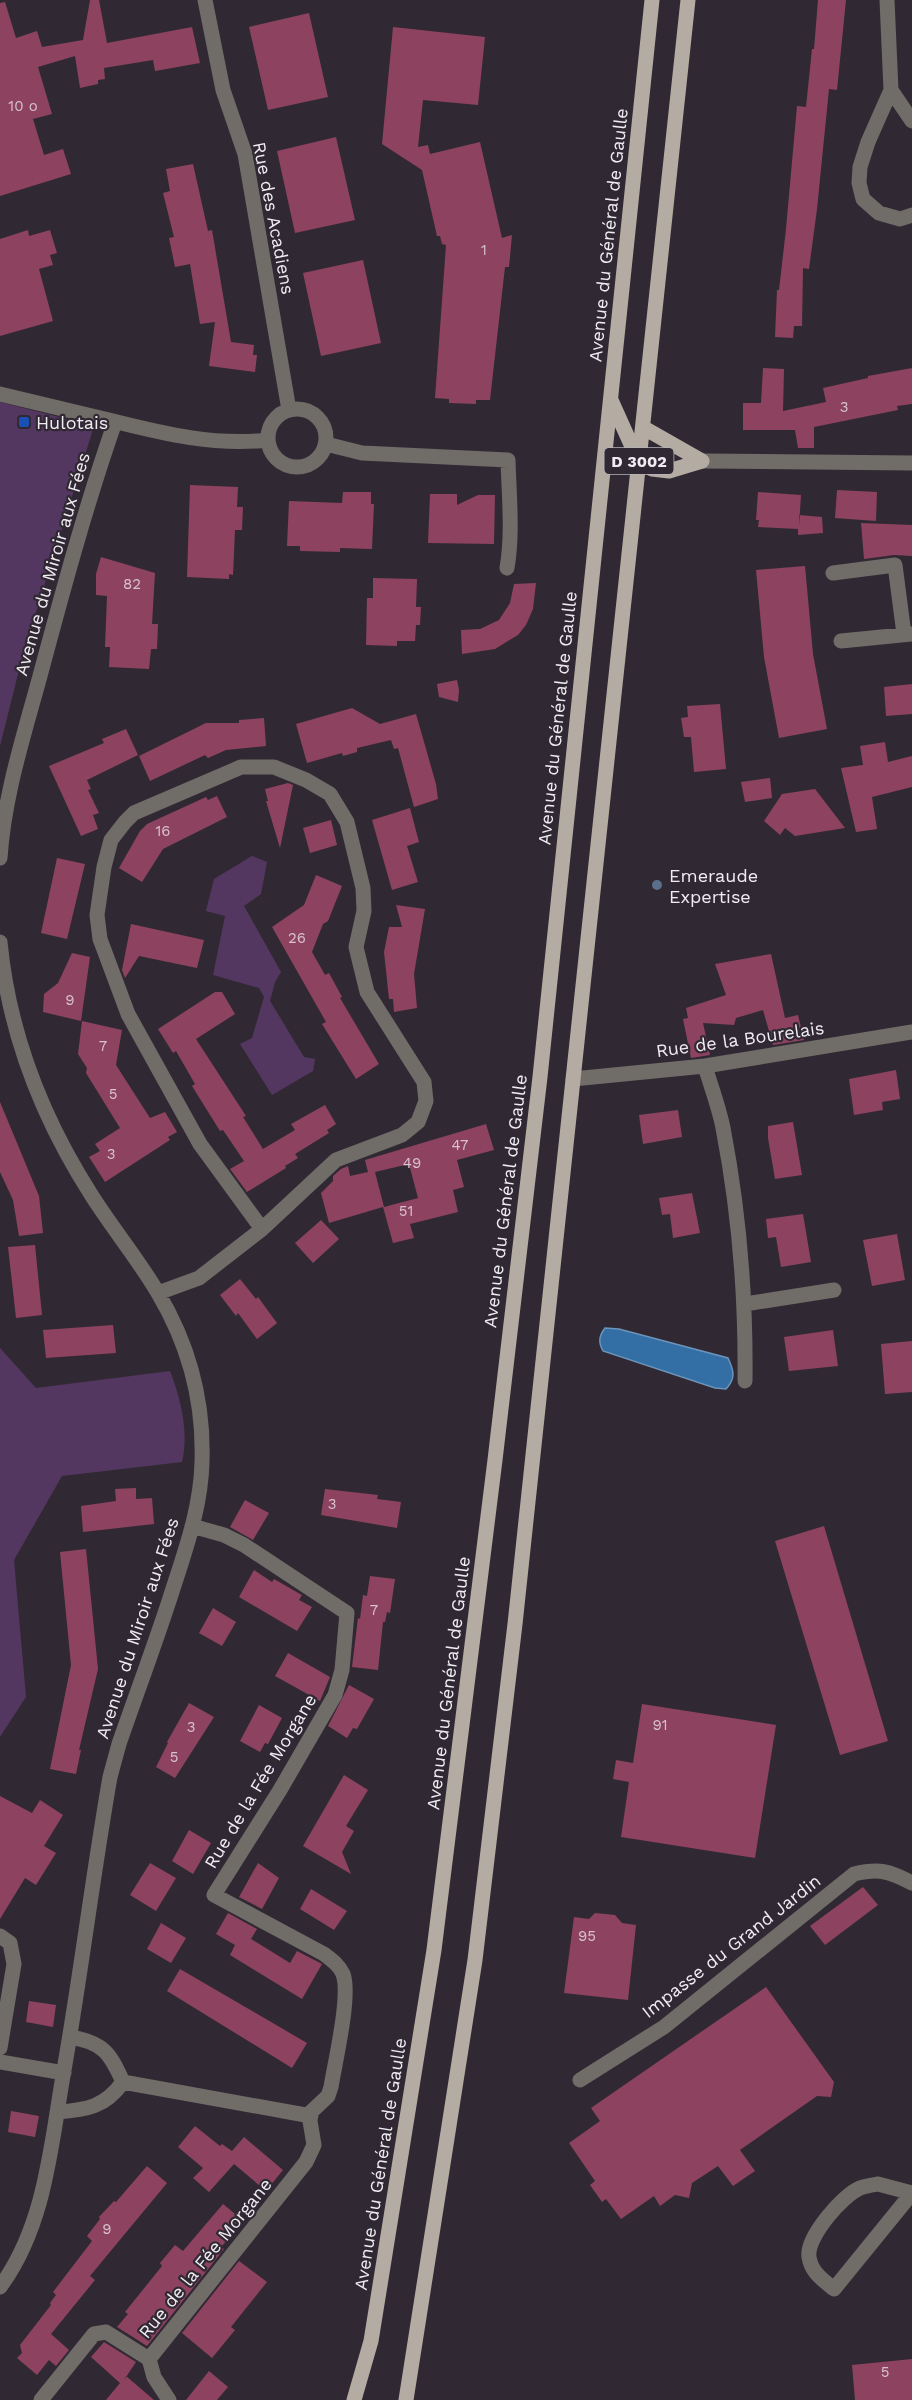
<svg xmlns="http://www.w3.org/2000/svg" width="912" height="2400" viewBox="0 0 912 2400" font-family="'Work Sans',sans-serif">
	<rect width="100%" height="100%" fill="#302933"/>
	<path fill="#543760" d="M0 402 94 426 23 654 0 746Z
		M252 856 267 862 261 894 244 906 281 972 275 982 270 1001 304 1057 315 1059 313 1071 272 1095 240 1044 252 1038 264 997 259 988 213 975 225 916 206 911 214 879Z
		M0 1348 36 1388 170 1371C181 1400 189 1432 182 1462L62 1476 14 1560 26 1697 0 1737Z"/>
	<path fill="#336ea4" stroke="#6c94bb" stroke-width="1.5" d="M605 1328 619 1329 728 1358C734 1371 736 1378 726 1389L715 1388 603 1351C598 1342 599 1336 605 1328Z"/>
	<path fill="#8d435f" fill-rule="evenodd" d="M90 0H99L107 43 192 27 200 63 155 71 153 60 104 68 105 79 98 80V84L80 88 75 56 38 67 52 114 33 119 44 155 63 149 71 174 0 196V3L5 2 16 38 37 31 42 47 83 40Z
		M818 0H846L837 90 829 89 817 209 809 269 803 268 802 326H794L793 338 775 337 777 290H779L786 229 797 106 806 107 812 49H814Z
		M309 13 328 97 268 110 249 27Z
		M393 27 485 37 478 105 423 100 418 147 428 145 430 154 480 142 502 238 512 235 509 267H505L490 400H476V404L449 403V399L435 398 446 245 442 244 440 236H437L422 170 382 144Z
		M336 137 355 220 295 233 277 151Z
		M193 164 208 231 212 230 231 342 254 345 253 355H257L255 372 209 366 215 322 200 324 190 264 175 267 169 238 174 237 163 193 170 191 166 169Z
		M28 230 29 236 50 230 57 253 50 255 53 265 39 269 53 321 0 336V239Z
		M363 260 381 343 321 356 303 273Z
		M763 368 784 369 783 411 826 402 823 388 868 378V376L912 368V404L897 406 898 410 814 427V448H798L795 430H743V403H761Z
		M190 485 238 487 237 507H243L242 530H235L233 575 229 574V579L187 577Z
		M837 490 877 492 876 521 835 518Z
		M343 492H371V504H374L372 549 340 548V552L300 551V546H287L289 501 342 503Z
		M758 492 801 495 799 526V515L822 517 823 533 798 535V529L758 527 759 520H756Z
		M430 494H457V505L478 495H495L494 544 428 543Z
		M861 523 912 525V556L894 555 864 559Z
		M101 557 155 573 152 624H158L157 649H151L149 669 109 667 110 647H105L107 596 96 595V574Z
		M805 566 813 654 827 729 779 738 764 657 756 570Z
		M373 578 417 579 416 607H421L420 625H416L415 641H397V646L366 645 367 598H373Z
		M536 583 533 609 526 625 518 635 495 649 462 654 461 630 480 629 499 620 510 603 514 584Z
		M457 680 459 690 458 702 439 697 437 684Z
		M912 684V714L886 716 884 687Z
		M720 704 726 769 694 772 691 737H684L681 718 688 717 687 706Z
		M352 708 380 724 416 714 436 784 438 799 414 807 398 748 394 749 391 740 357 748V752L343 756 342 753 307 763 296 724Z
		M264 718 266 746 226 750 208 758 205 755 150 781 139 756 206 723H239V720Z
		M126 729 138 755 87 780 91 789 88 790 99 813 93 815 98 829 81 836 49 766 104 743 102 739Z
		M885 742 888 762 912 756V787L872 797 877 829 856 832 841 768 863 765 860 746Z
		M770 778 772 798 745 802 741 782Z
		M288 783 293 785 280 848 266 801H268L265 789Z
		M815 789 845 828 795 836 785 828 780 835 764 821 782 794Z
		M217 796 227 817 163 849 142 882 119 868 140 831 147 824 206 797 208 800Z
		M410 808 419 842 407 846 418 882 392 890 372 820Z
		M331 820 337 845 310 853 303 828Z
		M57 858 85 864 67 939 41 933Z
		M316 875 342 886 328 921 323 924 312 952 325 975 329 973 342 997 340 998 379 1064 356 1079 322 1024 326 1022 272 927 304 905Z
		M396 905 425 909 414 974 417 1008 394 1012 393 999H389L384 952 389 927H402Z
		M131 924 204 940 197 968 139 956 125 978 122 970Z
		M72 953 90 957 81 1021 43 1012 44 994 58 983Z
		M771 954 785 1018 798 1015 804 1040 773 1045 763 1010 736 1018 734 1025 703 1023 710 1055 691 1058 683 1019 688 1018 686 1008 726 995 715 964Z
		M215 992H222L235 1014 196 1039 246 1116 243 1117 263 1149 295 1130 291 1124 325 1105 336 1124 327 1130 329 1133 295 1154 298 1158 285 1166 286 1168 247 1192 230 1169 244 1161 223 1130 220 1131 192 1086 195 1084 176 1051 173 1053 158 1029Z
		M82 1021 122 1030 116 1065 150 1118 165 1112 177 1132 168 1137 170 1140 105 1182 89 1157 100 1151 95 1144 120 1128 86 1073 87 1068 78 1054Z
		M896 1070 900 1099 882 1102 883 1110 854 1115 849 1079Z
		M0 1102 39 1196 43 1233 19 1236 13 1200 0 1172Z
		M678 1110 682 1137 643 1144 639 1115Z
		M793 1122 802 1175 775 1179 768 1138V1126Z
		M486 1124 494 1150 457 1160 464 1187 453 1190 458 1212 410 1224 414 1238 393 1243 383 1207 329 1223 321 1193 333 1181V1176L341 1169 348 1166 350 1176 368 1172 365 1160ZM409 1164 418 1198 384 1207 375 1172Z
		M692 1193 700 1233 673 1238 670 1214 662 1215 659 1198Z
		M803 1214 811 1262 781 1267 776 1237 768 1238 766 1219Z
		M321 1220 339 1239 313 1263 295 1243Z
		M897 1234 905 1280 872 1286 863 1240Z
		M35 1245 42 1315 16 1318 8 1247Z
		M240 1279 256 1299 258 1297 277 1323 257 1339 238 1313 236 1316 220 1295Z
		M113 1325 116 1353 46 1358 43 1330Z
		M833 1330 838 1366 789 1371 784 1337Z
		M912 1341V1392L885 1394 881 1344Z
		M136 1488V1499L152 1498 154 1524 83 1532 81 1506 116 1501 115 1489Z
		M325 1489 378 1495 377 1499 401 1502 397 1528 321 1515Z
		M245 1500 269 1513 253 1540 230 1527Z
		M824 1526 888 1741 840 1755 775 1541Z
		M86 1549 98 1669 79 1750H81L76 1774 50 1769 71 1665 60 1552Z
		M254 1570 272 1582 274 1579 300 1594 302 1595 299 1600 312 1607 297 1631 239 1597Z
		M370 1576 395 1579 390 1613 387 1612 385 1622H383L378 1670 352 1667 358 1618 360 1619 363 1595 367 1596Z
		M213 1608 236 1622 222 1646 199 1633Z
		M288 1653 330 1677 320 1701 275 1676Z
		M349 1685 374 1699 357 1729 353 1728 347 1738 328 1726Z
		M189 1703 214 1717 175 1778 156 1767 168 1743 167 1742Z
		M642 1704 776 1725 755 1858 621 1837 629 1782 613 1779 616 1760 633 1763Z
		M259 1705 282 1718 268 1744 265 1743 260 1752 240 1741Z
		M344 1775 368 1790 346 1826 354 1831 342 1852 351 1874 303 1846Z
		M0 1796 32 1813 40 1800 63 1815 44 1846 56 1853 36 1885 25 1878 0 1919Z
		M189 1830 211 1843 193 1874 172 1861Z
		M150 1863 176 1878 156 1911 130 1895Z
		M258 1863 279 1878 262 1909 239 1897Z
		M863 1887 878 1905 825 1945 810 1926Z
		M311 1889 347 1911 334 1930 300 1909Z
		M228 1913 257 1929 251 1939 290 1963 297 1951 322 1964 302 1999 230 1955 235 1945 216 1934Z
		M595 1913 615 1915 622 1923 636 1925 628 2000 564 1993 574 1917 589 1919Z
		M161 1923 186 1938 171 1963 147 1949Z
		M180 1969 307 2043 292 2068 167 1991Z
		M766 1987 834 2082 831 2097 817 2096 740 2150 755 2171 733 2186 718 2166 692 2183 689 2198 675 2195 660 2206 654 2196 621 2219 606 2199 602 2202 590 2185 595 2181 569 2143 600 2121 591 2108Z
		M29 2001 56 2005 53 2027 26 2022Z
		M11 2111 39 2116 35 2137 8 2132Z
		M195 2126 220 2146 222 2144 232 2151 244 2137 283 2170 266 2191 234 2164 209 2192 193 2178 203 2168 178 2147Z
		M147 2166 167 2183 90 2276 95 2280 51 2334 69 2350 56 2366 49 2360 37 2375 17 2358 22 2353 20 2345 51 2305 50 2303 56 2295 53 2292 92 2241 87 2236 100 2219 99 2217 114 2201 116 2202Z
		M223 2204 240 2218 234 2226 237 2229 221 2247 224 2249 147 2346 117 2327 128 2314 125 2312 162 2266 160 2263 175 2245 183 2251Z
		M239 2261 267 2282 231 2327 235 2330 212 2358 182 2333Z
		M104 2342 136 2362 124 2380 126 2376 154 2400H106L120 2383 91 2357Z
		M912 2359V2400H855L852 2365Z
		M209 2371 228 2387 217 2400H186Z"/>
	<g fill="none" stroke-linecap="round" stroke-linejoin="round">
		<path stroke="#706c68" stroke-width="15" d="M205 0 223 90 245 154 289 410
			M887 0 891 90 868 142 860 167 859 183 863 199 879 213 900 219 912 215
			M891 90 912 121
			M0 394C38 403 75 412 113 421 165 434 215 446 268 440
			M268 438a29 29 0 1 1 58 0a29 29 0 1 1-58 0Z
			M326 444 362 453 508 460C509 496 513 533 507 568
			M702 461 912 463
			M833 573 895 565 904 634
			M841 641 912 634
			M0 858C4 796 24 735 40 676 63 590 86 505 115 422
			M0 942C9 1034 42 1118 92 1196 113 1229 138 1259 158 1293 189 1345 204 1402 202 1462 201 1509 184 1554 170 1598 154 1647 136 1695 119 1744L110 1777C93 1874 81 1973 64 2070 51 2143 46 2225 0 2287
			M705 1066C711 1087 719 1107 723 1128 739 1211 746 1297 745 1381
			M573 1079 705 1066 912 1032
			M158 1293 199 1278 262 1229 336 1160 402 1135 418 1122 426 1101 424 1082 367 992 356 947 364 911 363 888 347 822 330 794 306 780 274 767H241L134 813 125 822 111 840 104 867 97 915 100 939 128 1014 200 1144 262 1229
			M745 1304 834 1290
			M0 1936 10 1943 14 1964 0 2048
			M70 2037C103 2042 110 2053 123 2082
			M0 2062 64 2073
			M580 2080 664 2027 854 1874C879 1868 889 1871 912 1883
			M123 2082 311 2116
			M57 2112C87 2110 105 2107 123 2082
			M878 2184 912 2193 834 2289C823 2280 811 2272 809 2257 806 2237 843 2195 860 2188 865 2186 872 2185 878 2184Z
			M41 2400 94 2334 106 2332 149 2359
			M169 2400 154 2377 149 2359 306 2162 314 2145 310 2121 311 2112 328 2096 331 2087C335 2062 351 1995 343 1974 339 1965 332 1960 324 1954L214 1895 280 1790 335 1695 342 1670 347 1613 244 1545 224 1535 192 1526"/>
		<path stroke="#b4aca3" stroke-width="15" d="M611 400 638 460 652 469 669 471 702 461
			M644 428 702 461
			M354 2400 371 2341 434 1950 495 1460 540 1077 652 0
			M406 2400 475 1960 515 1624 688 0"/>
	</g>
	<rect fill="#1a4fb4" stroke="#302933" stroke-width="2" x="18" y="416" width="12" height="12" rx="3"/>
	<circle fill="#5c6f8a" stroke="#302933" stroke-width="2" cx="657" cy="885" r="6"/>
	<g text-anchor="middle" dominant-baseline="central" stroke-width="4.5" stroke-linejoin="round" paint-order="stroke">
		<g font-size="15" fill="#d7c2cd">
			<text x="23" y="106">10 o</text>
			<text x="484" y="250">1</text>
			<text x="844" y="407">3</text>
			<text x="132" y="584">82</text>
			<text x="163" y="831">16</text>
			<text x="297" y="938">26</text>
			<text x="70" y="1000">9</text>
			<text x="103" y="1046">7</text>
			<text x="113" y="1094">5</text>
			<text x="460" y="1145">47</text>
			<text x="111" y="1154">3</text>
			<text x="412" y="1163">49</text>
			<text x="406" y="1211">51</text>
			<text x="332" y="1504">3</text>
			<text x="374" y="1610">7</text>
			<text x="660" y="1725">91</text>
			<text x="191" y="1727">3</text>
			<text x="174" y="1757">5</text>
			<text x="587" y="1936">95</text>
			<text x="107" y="2229">9</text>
			<text x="885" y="2372">5</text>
		</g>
		<rect fill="#302933" stroke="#b6b2b9" stroke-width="1.5" x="604.5" y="448" width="69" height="26" rx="4.5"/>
		<g font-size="16" font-weight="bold" fill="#f0ecf2">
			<text x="639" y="461">D 3002</text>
		</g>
		<g font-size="18" fill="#f0ecf2" stroke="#302933">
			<text transform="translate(274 218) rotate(79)">Rue des Acadiens</text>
			<text transform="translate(608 235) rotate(-84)">Avenue du Général de Gaulle</text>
			<text transform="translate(52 564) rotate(-74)">Avenue du Miroir aux Fées</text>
			<text transform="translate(557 718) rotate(-84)">Avenue du Général de Gaulle</text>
			<text transform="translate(740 1039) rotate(-8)">Rue de la Bourelais</text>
			<text transform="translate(505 1201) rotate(-83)">Avenue du Général de Gaulle</text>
			<text transform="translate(137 1628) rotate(-72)">Avenue du Miroir aux Fées</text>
			<text transform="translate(448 1683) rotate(-83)">Avenue du Général de Gaulle</text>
			<text transform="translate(260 1781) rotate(-59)">Rue de la Fée Morgane</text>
			<text transform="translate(731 1946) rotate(-38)">Impasse du Grand Jardin</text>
			<text transform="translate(380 2164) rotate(-81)">Avenue du Général de Gaulle</text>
			<text transform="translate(205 2258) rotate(-51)">Rue de la Fée Morgane</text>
		</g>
		<g font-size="18" fill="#f0ecf2" stroke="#302933" text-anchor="start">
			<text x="36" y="422">Hulotais</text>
			<text x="669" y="875">Emeraude<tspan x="669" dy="21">Expertise</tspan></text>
		</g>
	</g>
</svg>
